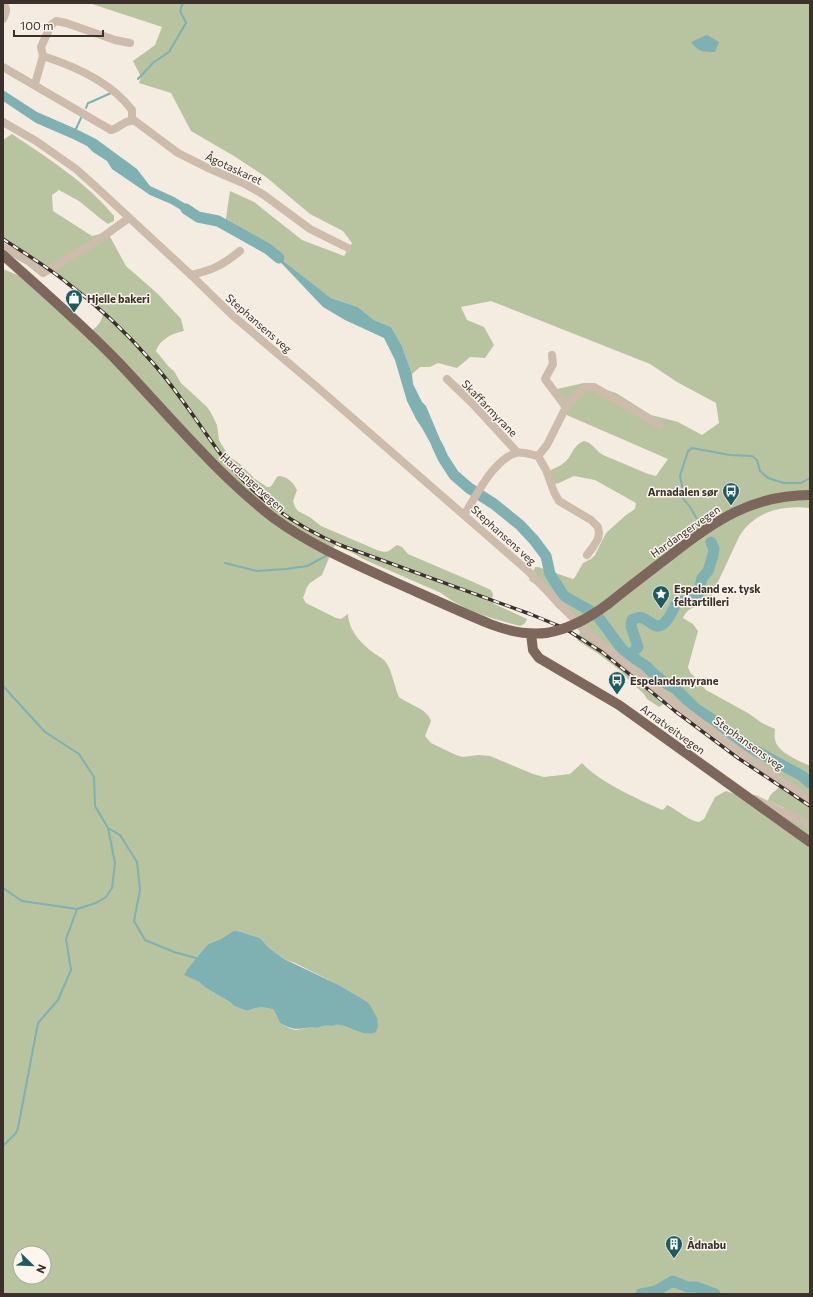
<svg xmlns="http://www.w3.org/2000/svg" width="813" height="1297" viewBox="0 0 813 1297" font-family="Commissioner,sans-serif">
	<rect width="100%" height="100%" fill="#f4ebe1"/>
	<path fill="#b8c4a0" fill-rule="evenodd" d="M89 3H810V508C782 505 754 511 739 537L709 601C700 609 689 604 683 618L693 624 698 631 688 667 690 672 706 690 748 713 762 723 775 729C775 732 774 736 775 739 776 752 800 761 810 766V1294H3V269L20 276 90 331C97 328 102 321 103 314L100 308 91 303 77 289 61 280 51 269 3 240V140L12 134C49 159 86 182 114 216V221L108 224 101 219 79 201 59 190 52 195 53 211 92 236 109 232 108 233 126 266 158 294 181 319 184 331C173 333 160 339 156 351L169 367 174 371 181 383 206 406 210 411 217 425 219 440 225 450 230 457 240 464 255 479 267 487H270L272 485 277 477 279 476C288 477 293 482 297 490L293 501 295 507 298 511 311 518 321 526 377 550C389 554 388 551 397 545L402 547 408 554 471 581 491 590 493 594 492 599 494 604 527 619C526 623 523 625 520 626 493 619 462 610 441 593L363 559 353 553 335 545 333 548 322 575 310 583 307 587 303 598 306 603 336 618 341 619 348 614C349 632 362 644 375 654 380 657 384 659 387 664 393 674 394 686 399 697 409 705 427 708 431 721L425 736 431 743 456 755 462 757 479 755 490 756 533 774 544 777 570 774 582 763C599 782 638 799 662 810L665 808 667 805C678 810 687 820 699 822L704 819 715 797 726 791 735 794 780 819 784 808 768 801C771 790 776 793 780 785L667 702 659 707 647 699 644 694 628 679 622 672 600 655 577 640 580 632 568 616 557 608 540 588 529 580 535 567H538L570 578 573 579 575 577 583 563 591 559 595 555 606 533 626 515 635 509 636 503 595 480 574 476 559 483 549 485 544 473C551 470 559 467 565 462 573 455 572 446 584 441 593 443 596 451 603 455L648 474 656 476 668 459 562 413 557 389 584 383 616 393 651 415 678 422 702 435 719 423 716 403 677 382 650 364 491 301 461 307 467 320 484 327 494 345 485 358 470 357 457 368 438 363 430 367H420L412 374 402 346 391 327 374 320 358 307 331 298 268 249 225 225 230 191 254 202 302 240 344 256 352 243 343 231 310 214 266 177 234 156 191 131 171 93 139 83 141 77 133 61 155 45 162 27ZM233 931H238L260 938 268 947 284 959 295 963 339 985 366 1001 340 1025C331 1024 320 1026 311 1027 305 1028 298 1031 292 1029 288 1028 284 1025 280 1023L274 1010C264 1006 257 1007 247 1011L234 1006 230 1002 206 988 199 982 185 975 188 968 208 944 221 939ZM20 1253H44V1277H20Z"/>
	<path fill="#7fb0b2" d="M707 35 719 42 715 52C703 52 698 52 691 42Z
		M3 90 37 112 76 129 96 139 137 169 150 186 174 197 194 209 198 217 191 216 171 204 150 195 112 169 107 161 93 152 87 146 73 139 36 123 3 101Z
		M268 249 331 298 358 307 374 320 391 327 402 346 412 374 413 384 422 402 426 406 442 444C446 449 447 454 442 459L437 455 422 428 416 419 407 401 395 360 384 338 345 320 323 307Z
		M233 931H238L260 938 268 947 284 959 339 985 366 1001 370 1005 377 1018 378 1026 376 1032C362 1039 344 1020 332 1026 326 1025 324 1026 319 1027 317 1028 314 1027 312 1027 297 1029 294 1031 280 1023L274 1010C264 1006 257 1007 247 1011L234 1006 230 1002 206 988 199 982 184 975 188 968 208 944 221 939Z"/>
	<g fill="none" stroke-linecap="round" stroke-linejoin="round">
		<path stroke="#7fb0b2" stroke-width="2" d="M138 79 154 62 169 52 186 23C183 14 177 14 183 3
			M86 108 88 103 91 102 111 93
			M75 131 81 118
			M697 519 690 507 682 497 683 490 680 476 688 451 692 448 730 455 752 456 757 460 760 471 768 478 784 483H801L810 478
			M225 563 257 571 286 569 307 566 326 556
			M3 686 45 732 79 754 94 777 95 806 108 828 115 863 112 888 106 897 96 903 77 909 22 901 3 888
			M108 828 120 835 137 862 140 890 134 921 145 940 174 952 196 958
			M3 1146 16 1133 18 1128 38 1023 58 1000 71 970 66 939 77 909"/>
		<path stroke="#7fb0b2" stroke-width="11" d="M186 209 198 217 218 221 268 249 279 258
			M437 445 443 458 454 475 469 488 494 504 520 525 534 540 546 556 550 574 564 596 596 614 619 645 625 652 646 666 654 674 665 683 676 689 695 708 718 723 725 730 751 748 802 776 810 783
			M631 656 635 650 638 647 631 626 632 620C646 610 653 633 663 624 670 619 673 609 677 602L693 600 697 598 702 578 708 571 713 555 714 549 711 542
			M641 1294 656 1291 673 1281 687 1287H696L715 1294"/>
		<path stroke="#cdbbac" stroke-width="8" d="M3 19C6 13 8 9 3 3
			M43 56C74 66 112 83 132 110V120
			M3 67 111 130C120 128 125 119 135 121L178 153 208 168 245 184 264 195 310 229 348 248
			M35 84 43 56 41 47 51 25 56 21 66 23 115 40 130 43
			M3 122 36 141 76 169 95 186 191 275 232 315 317 387 528 571 568 613 593 638 688 713 755 763 810 800
			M3 247 28 261 43 273 94 243 129 218
			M191 275C213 270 221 266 240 251
			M552 355 553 364 545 379 566 407
			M447 379 472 403 517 452
			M538 456 546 470 554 492 559 501 591 520 598 527 599 533 598 539 593 547 587 555
			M464 515C477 495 493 460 516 453 522 451 532 455 538 456L547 445 566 407 583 389 586 387H594L660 425
			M755 799 810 825"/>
		<path stroke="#7d675c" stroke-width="10" d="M3 255C43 291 84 326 121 365 170 417 219 476 275 519 311 545 351 562 390 580 424 595 456 610 490 624 508 631 526 635 546 633
			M608 604C629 587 650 571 671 555 714 521 752 495 810 495
			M531 634 533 650 539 658 619 705 810 842"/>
		<g stroke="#3b302b" stroke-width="3.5">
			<path id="rail" d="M3 239C24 253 46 266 66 282 97 305 126 332 152 362 177 390 197 422 219 452 250 494 293 525 340 545L530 614 564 628 602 652 675 711 738 758 810 806"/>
		</g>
		<use href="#rail" stroke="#fbf5ee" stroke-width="2" stroke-dasharray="6" stroke-linecap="butt"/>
		<path stroke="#7d675c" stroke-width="10" d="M546 633C570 629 589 618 608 604"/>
	</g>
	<defs>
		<g id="shop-pin" transform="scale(0.9)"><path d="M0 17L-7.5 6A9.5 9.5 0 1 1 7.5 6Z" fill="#1f5a5e" stroke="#fbf5ee"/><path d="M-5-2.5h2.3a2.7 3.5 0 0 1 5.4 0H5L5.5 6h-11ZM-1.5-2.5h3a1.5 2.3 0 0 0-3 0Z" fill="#fff"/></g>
		<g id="bus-pin" transform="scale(0.9)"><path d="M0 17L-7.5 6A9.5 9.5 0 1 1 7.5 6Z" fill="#1f5a5e" stroke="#fbf5ee"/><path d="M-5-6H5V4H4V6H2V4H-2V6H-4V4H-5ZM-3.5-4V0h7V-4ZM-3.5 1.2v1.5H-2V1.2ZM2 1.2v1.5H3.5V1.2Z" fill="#fff"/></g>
		<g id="sight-pin" transform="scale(0.9)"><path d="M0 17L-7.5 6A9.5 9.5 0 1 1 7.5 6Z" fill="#1f5a5e" stroke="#fbf5ee"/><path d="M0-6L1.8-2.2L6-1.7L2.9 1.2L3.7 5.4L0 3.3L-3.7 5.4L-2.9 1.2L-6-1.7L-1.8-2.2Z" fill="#fff"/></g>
		<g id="building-pin" transform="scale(0.9)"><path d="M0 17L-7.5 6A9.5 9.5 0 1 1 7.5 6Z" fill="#1f5a5e" stroke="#fbf5ee"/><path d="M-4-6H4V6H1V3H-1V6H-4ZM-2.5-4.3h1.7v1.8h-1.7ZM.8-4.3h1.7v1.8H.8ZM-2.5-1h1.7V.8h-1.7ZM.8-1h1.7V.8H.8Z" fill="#fff"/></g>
	</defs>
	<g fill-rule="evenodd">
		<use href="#shop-pin" x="74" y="298"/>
		<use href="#bus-pin" x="731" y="491"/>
		<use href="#sight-pin" x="661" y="594"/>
		<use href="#bus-pin" x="617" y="680"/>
		<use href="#building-pin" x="674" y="1244"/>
	</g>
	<g text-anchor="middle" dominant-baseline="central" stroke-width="3" stroke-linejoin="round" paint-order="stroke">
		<g font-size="11" fill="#3b302b" stroke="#fbf5ee">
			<text transform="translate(234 168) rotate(25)">Ågotaskaret</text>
			<text transform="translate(259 323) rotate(41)">Stephansens veg</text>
			<text transform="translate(490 408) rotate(46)">Skaffarmyrane</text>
			<text transform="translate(253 482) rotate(42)">Hardangervegen</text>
			<text transform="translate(685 531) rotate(-35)">Hardangervegen</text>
			<text transform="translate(504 535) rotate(42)">Stephansens veg</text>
			<text transform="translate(673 729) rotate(36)">Arnatveitvegen</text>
			<text transform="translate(749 743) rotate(36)">Stephansens veg</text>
		</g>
		<g font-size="11" font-weight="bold" fill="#3b302b" stroke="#fbf5ee" text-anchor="start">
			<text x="87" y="298">Hjelle bakeri</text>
			<text x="718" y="491" text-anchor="end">Arnadalen sør</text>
			<text x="674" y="588">Espeland ex. tysk<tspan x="674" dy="13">feltartilleri</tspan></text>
			<text x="630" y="680">Espelandsmyrane</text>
			<text x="687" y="1244">Ådnabu</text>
		</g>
	</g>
	<rect width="813" height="1297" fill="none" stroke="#3b302b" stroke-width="8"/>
	<g transform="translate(32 1265) rotate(113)"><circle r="19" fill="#fbf5ee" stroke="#aea6a0"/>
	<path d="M0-3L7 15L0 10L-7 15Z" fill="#1f5a5e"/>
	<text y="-6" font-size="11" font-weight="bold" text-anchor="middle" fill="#3b302b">N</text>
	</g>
	<path d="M14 30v6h89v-6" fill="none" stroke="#3b302b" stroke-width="2"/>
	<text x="20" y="30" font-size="12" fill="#3b302b" stroke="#fbf5ee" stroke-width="3" paint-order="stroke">100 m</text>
</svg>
